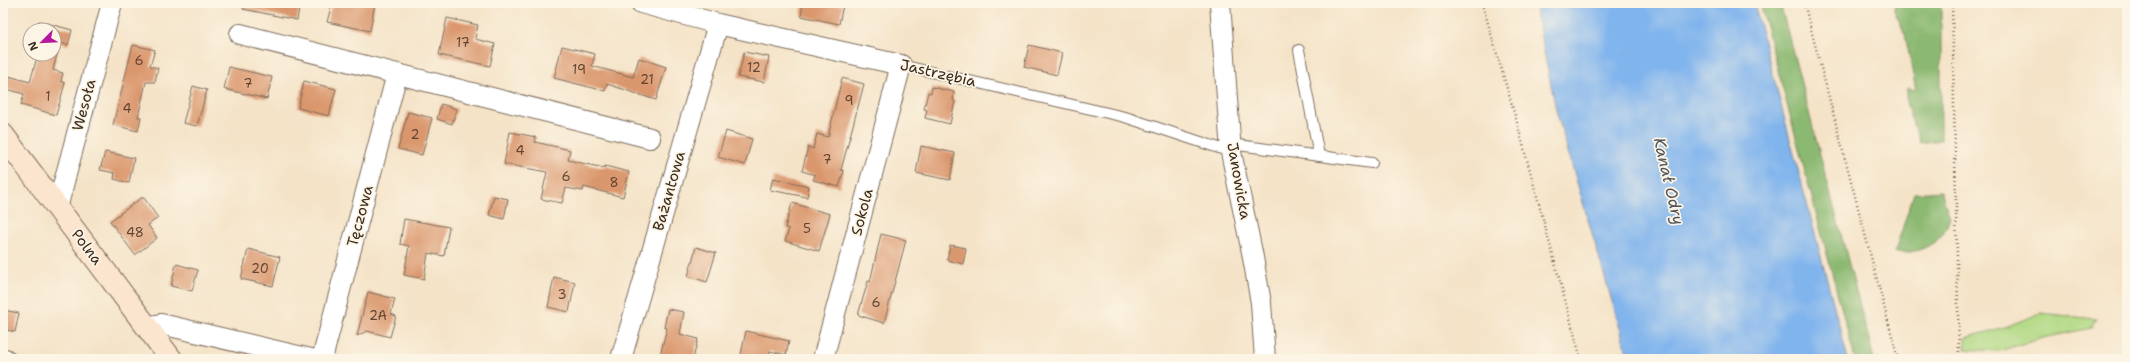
<svg xmlns="http://www.w3.org/2000/svg" width="2130" height="362" viewBox="0 0 2130 362" font-family="'Shantell Sans',sans-serif">
	<rect width="100%" height="100%" fill="#fcf5e5"/>
	<filter id="ink" filterUnits="userSpaceOnUse"><feTurbulence type="fractalNoise" baseFrequency=".025" numOctaves="2"/><feDisplacementMap in="SourceGraphic" scale="8" xChannelSelector="R" yChannelSelector="G"/><feConvolveMatrix kernelMatrix="1 2 1 2 8 2 1 2 1" color-interpolation-filters="sRGB"/></filter>
	<filter id="wash" filterUnits="userSpaceOnUse"><feTurbulence type="fractalNoise" baseFrequency=".012" numOctaves="4" result="noise"/><feDisplacementMap in="SourceGraphic" scale="16" xChannelSelector="R" yChannelSelector="G"/><feGaussianBlur stdDeviation="0.9" result="paint"/><feColorMatrix in="noise" values="0 0 0 0 0 0 0 0 0 0 0 0 0 0 0 0 0 1.4 0 .05"/><feComposite in="paint" operator="in"/></filter>
	<g filter="url(#wash)">
		<rect width="100%" height="100%" fill="#f4e3c7"/>
		<path fill="#b1d984" stroke="#768251" d="M2041 313 2096 319 2091 328 2043 338 1999 351 1965 349V338L2005 327Z"/>
		<path fill="#8cb972" stroke="#647248" d="M1760 3H1780L1874 359H1855Z
			M1895 3H1941V140L1920 143 1907 107V88L1916 90 1905 34 1894 10Z
			M1941 191 1950 218C1948 223 1946 229 1943 233 1935 246 1909 257 1895 251L1914 193Z"/>
		<path fill="#80b4ed" stroke="#5e6f86" d="M1534 3H1754L1848 359H1629L1557 114Z"/>
		<g id="blocks">
			<path fill="#da966c" d="M244 3H300L297 20 243 9Z
				M332 3H375L370 31 327 22Z
				M803 3 843 5 839 24 801 16Z
				M447 18 478 25 475 39 495 44 490 66 439 55Z
				M39 21 72 30 68 45 60 43 53 70 63 73 61 81 65 83 56 115 21 105 24 94 3 88 5 75 30 82 38 54H54V30H36Z
				M133 45 155 50 150 66 158 68 155 82H146L138 117H141L138 131 113 125Z
				M1029 45 1062 53 1057 75 1024 67Z
				M562 46 595 54 592 66 633 77 639 58 666 67 656 100 607 84 605 91 554 78Z
				M744 52 769 57 764 82 738 77Z
				M229 67 272 77 267 99 224 89Z
				M842 78 864 84 841 170 844 171 839 187 813 180 815 175 802 171 808 147 813 149 817 134 828 137Z
				M304 81 336 89 329 116 298 108Z
				M193 86 207 90 197 126 183 123Z
				M932 87 954 92 953 100 955 101 950 124 925 118 927 110 924 109 928 92 931 93Z
				M441 104 457 109 452 124 437 119Z
				M408 112 432 118 422 155 398 149Z
				M726 131 752 139 745 165 718 157Z
				M510 132 536 137 535 142 570 150 568 160 604 168 605 166 629 172 623 197 584 187 583 191 566 188 562 203 541 199 547 172 504 164Z
				M921 146 955 153 950 180 916 173Z
				M105 152 134 158 129 183 114 179 115 173 100 170Z
				M773 178 809 186 807 197 770 190Z
				M494 196 508 199 504 219 489 215Z
				M141 198H144L158 218 148 225 157 238 135 255 110 221Z
				M792 203 830 214 819 251 785 241 789 229 785 228Z
				M404 219 449 227 444 256 428 253 424 279 404 275 409 246 400 244Z
				M881 234 906 240 884 323 858 315 868 281 870 282Z
				M950 245 966 248 963 264 947 260Z
				M696 247 716 253 707 282 688 276Z
				M248 249 280 257 273 286 241 279Z
				M176 264 198 270 192 291 171 286Z
				M554 277 575 282 569 312 548 307Z
				M368 292 395 299 391 314 396 316 390 337 367 331 357 336Z
				M668 309 684 312 680 334 698 339 693 359H659L667 328 664 327Z
				M3 310 19 313 15 332 3 329Z
				M746 331 789 341 786 355 770 351 768 359H740Z"/>
		</g>
	</g>
	<g filter="url(#ink)">
		<use href="#blocks" fill-opacity="0" stroke="#7c6b59" stroke-width="1"/>
		<g fill="none" stroke-linecap="round" stroke-linejoin="round">
			<g stroke="#7c6b59" stroke-width="12">
				<path id="lane" d="M1299 50 1319 156
					M901 65 1125 117 1231 152
					M1231 144 1372 163"/>
			</g>
			<g stroke="#7c6b59" stroke-width="22">
				<path id="street" d="M641 3 718 24 901 65 823 359
					M1220 3 1231 152 1252 252 1261 303 1265 359
					M240 34 650 138
					M57 208 112 3
					M147 327 161 324 311 359
					M3 359H5
					M322 359 397 74
					M621 359 718 24"/>
			</g>
			<g stroke="#7c6b59" stroke-width="24">
				<path id="secondary" d="M3 135 171 359"/>
			</g>
			<path stroke="#7c6b59" stroke-width="2.5" stroke-dasharray="1 3" stroke-linecap="butt" d="M1482 3 1516 119 1581 359
				M1804 3 1898 359
				M1952 3 1959 359"/>
			<use href="#lane" stroke="#fff" stroke-width="10"/>
			<use href="#street" stroke="#fff" stroke-width="20"/>
			<use href="#secondary" stroke="#fce5cf" stroke-width="22"/>
		</g>
	</g>
	<g text-anchor="middle" dominant-baseline="central" stroke-width="3.5" stroke-linejoin="round" paint-order="stroke">
		<g font-size="13" fill="#634532">
			<text x="463" y="42">17</text>
			<text x="139" y="60">6</text>
			<text x="754" y="67">12</text>
			<text x="579" y="69">19</text>
			<text x="647" y="79">21</text>
			<text x="248" y="83">7</text>
			<text x="48" y="96">1</text>
			<text x="849" y="100">9</text>
			<text x="127" y="108">4</text>
			<text x="415" y="134">2</text>
			<text x="520" y="150">4</text>
			<text x="827" y="159">7</text>
			<text x="566" y="176">6</text>
			<text x="614" y="182">8</text>
			<text x="807" y="228">5</text>
			<text x="135" y="232">48</text>
			<text x="260" y="268">20</text>
			<text x="562" y="294">3</text>
			<text x="876" y="302">6</text>
			<text x="378" y="315">2A</text>
		</g>
		<g font-size="15" fill="#3b2a1e" stroke="#fcf5e5">
			<text transform="translate(938 73) rotate(13)">Jastrzębia</text>
			<text transform="translate(84 105) rotate(-75)">Wesoła</text>
			<text transform="translate(1239 181) rotate(80)">Janowicka</text>
			<text transform="translate(669 191) rotate(-74)">Bażantowa</text>
			<text transform="translate(862 212) rotate(-75)">Sokola</text>
			<text transform="translate(360 216) rotate(-75)">Tęczowa</text>
			<text transform="translate(87 247) rotate(53)">Polna</text>
		</g>
		<g font-size="16" font-style="italic" fill="#50535c" stroke="#fcf5e5">
			<text transform="translate(1669 181) rotate(77)">Kanał Odry</text>
		</g>
	</g>
	<rect width="2130" height="362" fill="none" stroke="#fcf5e5" stroke-width="16"/>
	<g transform="translate(42 42) rotate(246)"><circle r="19" fill="#fcf5e5" stroke="#afa495"/>
	<path d="M0-3L7 15L0 10L-7 15Z" fill="#b5179e"/>
	<text y="-6" font-size="11" font-weight="bold" text-anchor="middle" fill="#3b2a1e">N</text>
	</g>
</svg>
